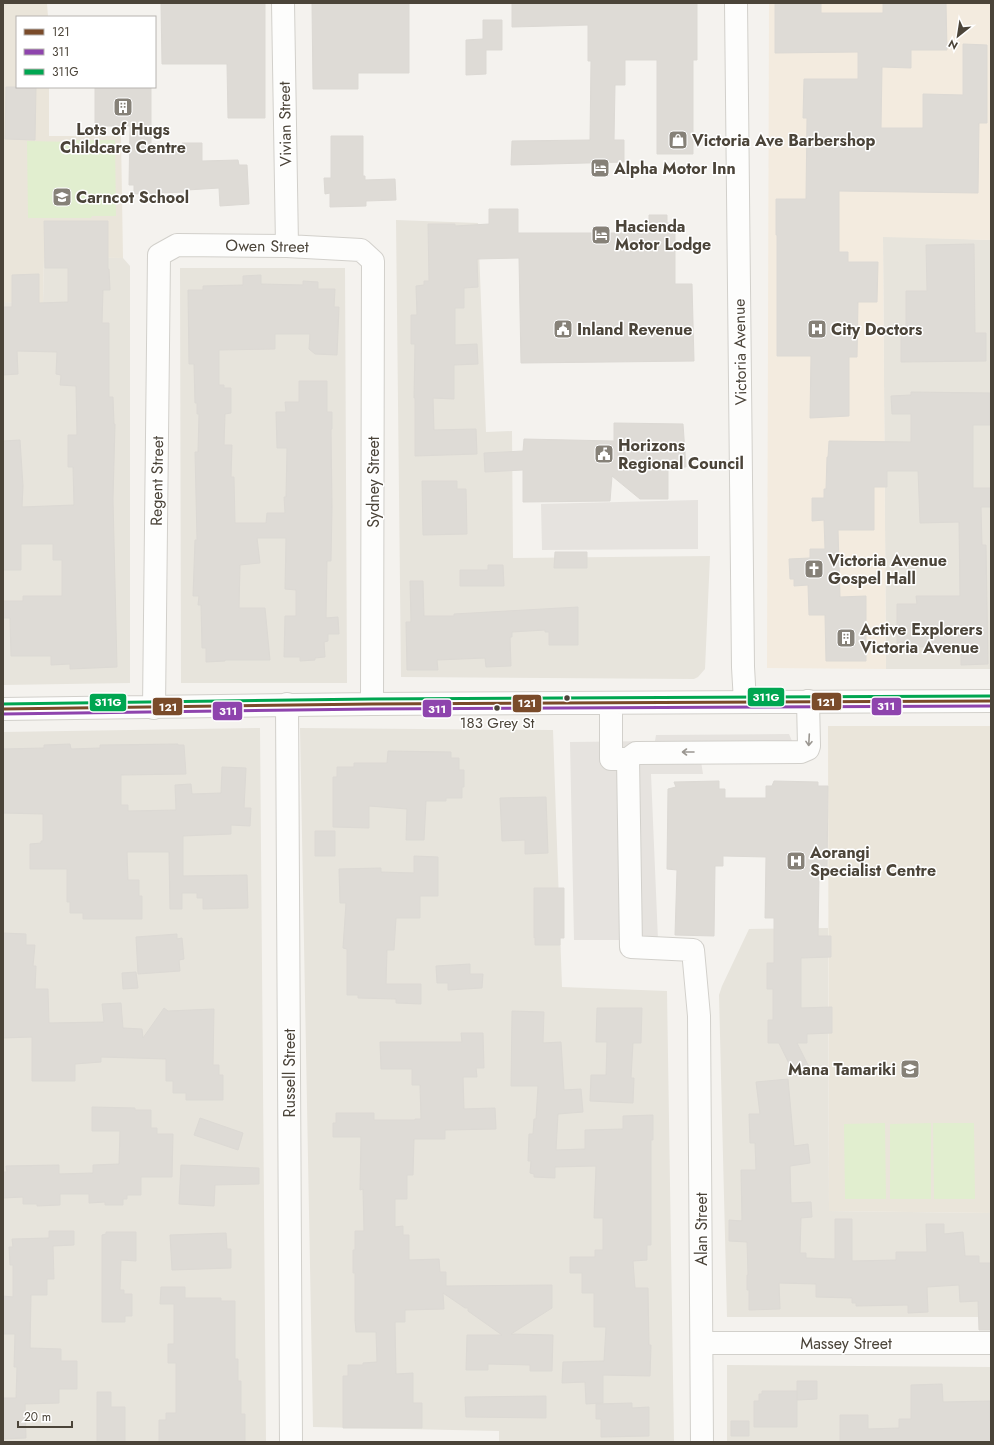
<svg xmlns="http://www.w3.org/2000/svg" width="994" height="1445" viewBox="0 0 994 1445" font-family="Jost,sans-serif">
	<rect width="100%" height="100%" fill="#f4f2ee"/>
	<path fill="#e7e4dc" d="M396 220 478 223 486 432 512 431 513 558 710 556 705 669 698 677 694 679 401 677Z
		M883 236 991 240V669H886Z
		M44 257 123 258 130 266V683L3 685V302L43 303Z
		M180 268H345L347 683H181Z
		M260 728 266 1442H3V732Z
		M300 728 553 730 562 987 667 991 674 1442H499V1431L313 1427Z
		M828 928 829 1211 991 1213V1317H727L719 995 722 986 749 929Z
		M727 1365 991 1367V1442H727Z"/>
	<path fill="#f3ebdf" d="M769 3H991V240L883 237 886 669 767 668Z"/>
	<path fill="#eae5da" d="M3 3H47L48 17H17V87H49V136H121L123 258 44 257 43 303 3 302Z
		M828 726H991V1213L829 1211Z"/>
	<path fill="#e1eecf" d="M74 140H115L116 216H92L91 218H28L27 141 74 142Z
		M885 1123 886 1199H845L844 1124Z
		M931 1123V1199H890V1124Z
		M933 1123H974L975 1199H934Z"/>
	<path fill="#e6e3df" d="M698 500V549L542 550 541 504Z
		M789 734 801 762 701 761 703 774H651L658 940H574L570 742 655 741 656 735Z"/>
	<path fill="#dedbd6" stroke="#dcd9d4" d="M161 3H265V118H228L227 64H162Z
		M312 3H409V73H358V89H313Z
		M512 3H697V60H693V154H657V60H625V85H615L614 140H624V162L511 165 512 141 590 140 591 61H588V25L512 27Z
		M775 3H821V13H883V3H946L947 50H911V68L882 67 881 128H923V94L963 95V44L987 45V123H979L978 193 839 191V252H848V262H878L877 302H858L857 357H849V416L810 418 811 356H777V235H776V199H806L807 118H803L804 79H858V52L775 53Z
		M483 20H502V50H486V74L466 75V40L483 39Z
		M6 87H36L35 140 5 139Z
		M95 87H151V144L182 145V143H202V161L238 160 239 165H247L249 204 220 206 219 188 187 190V192L134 194V185H129L130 126H95Z
		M331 136H363V176H365V180L395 179 396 200 366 201V206L330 207V193L325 194 324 178H331Z
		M489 209H518V233H646V223H649V215H667V223L675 224V284H692L694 361 521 363 519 258 477 259 478 287 464 288V308H455V345L477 344 478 364 454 365V399L433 398 434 430 476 429 477 454 415 456V398H414L415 344H411V315H417L416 286 424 285V281H429L428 224H455V226L489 224Z
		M44 221H108V269H109L110 290H103L102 323H109V397H113L114 424H115L113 499 117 667 70 669V664L51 665V656H11L10 618H3V601H23V596H62V560H53V544H21V570H3V441L20 440 23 486 22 507 74 505 73 467H68V435H77L76 386 60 385 61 375 56 374 57 352 17 351 18 374 3 375V307H12V275L39 274V303L68 302V268H45Z
		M974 244 975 333H986V361L901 362V334H906V291H927L926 245Z
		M261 275V284L303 285V281L318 282V289H335L334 307H339L337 355 315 354 309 349 310 334H275V349L219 350V385H224V388H231V413L225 414 224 445H232L231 477H234L235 523H266L267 513H285L284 497H286L287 448H277L276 412H286L285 402H299V381H327V412H332V429H331L332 508 331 561H327L326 618 338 617 339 634H328V641L324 642 325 657 315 658V660L300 661V657H284L285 616H296V590L285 589 286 538H257L260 563 240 565 239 608H265L270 660H225V661L206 662V648H202L201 605H198L199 596H193L195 540H197L195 452H198L199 414H197V403H195L194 364H189L188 290H203V286L243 285V276Z
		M911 392 990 393V425H973V488H991V507H981L982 545H986L988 664 961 665V646L912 647V643H897V604H917L916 596H960L959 522 920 523 918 471H887V487H874V530H838L840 597 866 596V661H826L825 615H809L808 585 794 586V579H790L789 559 810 558V549H825L824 520 812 521V498H824V489H826L827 457H828L829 441 911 442V414H892L891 396 911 395Z
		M614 423 683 424 686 467 668 468V499H640L612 476 610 501 523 502V470L485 472 484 453 523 451 524 439 614 441Z
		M422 481H457V489H466L467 534 423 535Z
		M555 552H587V568H554Z
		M488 565H503L504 586H460V570H488Z
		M410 581H423L424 616H454V614L578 607V645H549V632H545V630L512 632V637H510L511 666 486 667 485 658 437 660 438 670H407L406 622H411Z
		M70 744 71 749 100 748V745L178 744V745H184L186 774 121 775V805H128V811L176 810 175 785 191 784 192 794 221 793 222 767 246 768 244 808H251L250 826 231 825V834L183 836V876L247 875 248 908 203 909V898H197V893H182V909H170L169 852H127L128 880H139V896H142V919H83V913H70V902H67V869H30V844L41 843V841H43V814L3 813V749L44 748V745Z
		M388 751 451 752V758H459V770H464V787H462V798H446V801H426L424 840H406L407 809 369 806V828L333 827V777H337V767H354V763H387Z
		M719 781V789H725V798H766V786H772L774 781 818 782V786H828L827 876H819L818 936H831V957L801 958V1008L832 1007V1033L807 1034V1043H797L810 1069 795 1076 779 1043H768V1020H773V989H767V963H774V918H765L766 857 723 856V866H715L714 936 675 935 677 870 667 869 668 789 676 787 674 782Z
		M546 797 548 853 525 854V840L502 841 500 798Z
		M315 831H335V856H315Z
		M414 856 438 857V896H420V918H396L394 950H387L386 984H421V1004L396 1003V999L358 998V995H347V949L343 948 346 903H340L339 869 381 868V872L414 873Z
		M534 888H564V938H560V945H535V937L534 938Z
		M3 933 26 934V945H35L33 966H36L35 989H48L49 1023 104 1022 102 1004 121 1003 123 1028 142 1029 143 1038 164 1008 168 1011 214 1009 213 1065H219V1075H223V1100H186V1093H173V1081H166V1059L101 1057V1062L75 1064V1081H32V1037L3 1038Z
		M177 934V939L182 938 184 959 179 960 180 971 138 974 136 937Z
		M470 964V974H483L482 988 448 990V983H437L436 966Z
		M136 972 138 988 123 989 122 973Z
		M597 1008H642L641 1043H633L631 1078H634L633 1103 590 1101 591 1075H606L607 1042H596Z
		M512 1011 544 1012 543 1043 561 1042 564 1090 581 1089 583 1112 558 1114 556 1150 585 1149V1130L623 1129V1116L653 1115V1140H651V1245H647V1260L633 1261 635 1288H648L649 1345H651L650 1376 603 1375V1403L586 1404 585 1382 562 1383 563 1362 604 1361 606 1327H594V1293H582V1273H570V1257H595V1250H603V1218H594L596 1166 555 1167V1178L534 1177V1174L530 1173 531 1161H528L529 1134H533L534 1119H536L538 1086H511Z
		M461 1033H483L484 1068H476L477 1077H463L464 1109 495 1108 496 1129 445 1130V1139H414L413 1175H407V1199H395V1227L403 1226V1235H409V1260L439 1259 440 1272H446V1286L552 1285V1308L511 1334 553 1335 552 1371H530V1365L488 1364V1370H466L467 1335H502L468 1311V1308H465L443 1293 444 1309 405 1310V1322H395L396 1374 413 1373V1403H422V1428H343V1376H348V1365H363V1363L377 1362 376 1332H356L355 1320V1273H353V1250H355V1231H364L363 1189 360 1190 361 1137H333V1123H336V1113H374V1120H415V1119H421L420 1085H412V1069H381L380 1042H462Z
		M788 1079 794 1146 808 1144 810 1163 790 1166 791 1203 811 1202 812 1217 801 1218 800 1253H806V1258L835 1259V1219H852V1261L896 1260V1252H927L926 1224H944V1234L963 1232 965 1256H979V1263H991V1330H979L978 1301 960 1302 959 1285 927 1287 928 1312 908 1313V1305L856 1306V1303H852V1298L816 1297V1284L779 1283 780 1309 749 1310V1290H747V1275H748L747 1242 729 1241V1220L742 1221 741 1170H756L755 1143H750L749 1114H760L756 1082Z
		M92 1107 135 1108V1110H151V1128H157V1134H173L172 1177H141V1195H127V1199H123V1205H105V1202L89 1203V1194H60V1205L37 1206V1204H23V1197L3 1198V1172H7L6 1166 59 1165V1174L93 1173V1165L119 1164 120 1131H92Z
		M200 1118 243 1133 238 1150 194 1135Z
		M181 1165 259 1168V1184L215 1185 214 1206 179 1204Z
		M49 1231H74V1245L53 1246 54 1279H47V1295H31L30 1348 61 1349V1361H77V1389H59V1403L25 1404 26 1438 3 1439V1398H16L17 1367H14L15 1334H3V1296L13 1297V1265H10L9 1247H13L12 1239 49 1238Z
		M106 1232H136V1261L121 1260 120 1290H124V1294H132V1316H125V1322H102V1235L106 1234Z
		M226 1233 227 1249H231V1268L172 1270 170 1235Z
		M161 1287H185V1298H221V1301H235V1359H238V1381H241V1414H245V1442H159V1420H166V1413H176V1363H168V1344H174V1304H160Z
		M797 1381H817V1399L797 1400Z
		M942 1384 943 1402 990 1401 991 1442H840V1415H868V1429L899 1428V1419H911V1385Z
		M762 1391H797V1427H754V1401H759V1394H762Z
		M97 1392H111V1407H125V1442H97Z
		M546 1396V1418L466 1417 465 1397Z
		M632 1403V1408L649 1407V1436L601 1437V1419H596V1404Z
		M731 1421H749V1436H731Z"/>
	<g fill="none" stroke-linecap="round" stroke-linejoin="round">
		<g stroke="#d2d0cb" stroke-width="24">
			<path id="minor" d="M283 3 287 246
				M736 3 743 667 745 702
				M611 703V759H628L631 947 693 950 699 1016 702 1442
				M287 704 291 1442
				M154 708 159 255 177 245 287 246 361 250 373 261 372 704
				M3 709 372 704 991 701
				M628 759 636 753 801 752 808 749 809 746 808 701
				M702 1343H991"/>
		</g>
		<use href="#minor" stroke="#fdfdfc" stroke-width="22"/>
		<g stroke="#fff" stroke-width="6">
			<path id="bus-1" d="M3 709 372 704 991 701"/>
		</g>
		<g stroke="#fff" stroke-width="6">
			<path id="bus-2" d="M3 714 372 709 991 706"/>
		</g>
		<g stroke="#fff" stroke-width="6">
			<path id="bus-3" d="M3 704 372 699 991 696"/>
		</g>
		<use href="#bus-1" stroke="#7a4b2a" stroke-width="3"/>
		<use href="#bus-2" stroke="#8e44ad" stroke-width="3"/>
		<use href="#bus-3" stroke="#00a651" stroke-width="3"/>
	</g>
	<defs><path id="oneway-shaft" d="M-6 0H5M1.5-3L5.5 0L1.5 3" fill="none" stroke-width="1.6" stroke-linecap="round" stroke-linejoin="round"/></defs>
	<g stroke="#9b9791">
		<use href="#oneway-shaft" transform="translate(809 740) rotate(93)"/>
		<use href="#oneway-shaft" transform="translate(688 752) rotate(180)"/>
	</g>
	<defs>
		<g id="building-square" transform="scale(1)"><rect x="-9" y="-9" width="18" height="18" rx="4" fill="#868178" stroke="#fff"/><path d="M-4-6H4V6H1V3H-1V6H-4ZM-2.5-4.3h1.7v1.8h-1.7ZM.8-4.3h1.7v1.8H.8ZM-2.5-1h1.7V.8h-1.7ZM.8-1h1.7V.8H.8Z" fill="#fff"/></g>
		<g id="shop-square" transform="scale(1)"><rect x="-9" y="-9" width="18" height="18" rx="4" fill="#868178" stroke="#fff"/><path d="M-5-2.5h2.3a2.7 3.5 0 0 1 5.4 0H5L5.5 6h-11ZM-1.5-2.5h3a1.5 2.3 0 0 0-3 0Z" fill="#fff"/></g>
		<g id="hotel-square" transform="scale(1)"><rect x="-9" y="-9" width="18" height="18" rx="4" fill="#868178" stroke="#fff"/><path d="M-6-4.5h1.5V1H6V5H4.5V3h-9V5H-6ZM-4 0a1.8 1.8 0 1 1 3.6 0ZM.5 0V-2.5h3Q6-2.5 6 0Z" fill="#fff"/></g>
		<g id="school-square" transform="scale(1)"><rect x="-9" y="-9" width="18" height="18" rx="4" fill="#868178" stroke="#fff"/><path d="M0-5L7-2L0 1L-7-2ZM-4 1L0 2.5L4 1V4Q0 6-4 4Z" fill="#fff"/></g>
		<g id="civic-square" transform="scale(1)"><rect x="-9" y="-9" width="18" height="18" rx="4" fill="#868178" stroke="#fff"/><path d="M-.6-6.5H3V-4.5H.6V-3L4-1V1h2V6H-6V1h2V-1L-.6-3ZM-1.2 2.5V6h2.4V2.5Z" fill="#fff"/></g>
		<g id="hospital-square" transform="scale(1)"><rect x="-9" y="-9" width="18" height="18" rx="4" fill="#868178" stroke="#fff"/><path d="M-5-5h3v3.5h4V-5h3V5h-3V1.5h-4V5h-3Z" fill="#fff"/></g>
		<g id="church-square" transform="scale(1)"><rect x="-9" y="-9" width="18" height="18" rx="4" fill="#868178" stroke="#fff"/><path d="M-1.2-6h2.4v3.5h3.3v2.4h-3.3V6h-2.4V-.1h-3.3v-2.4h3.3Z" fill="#fff"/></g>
	</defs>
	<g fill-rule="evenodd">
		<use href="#building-square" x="123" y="107"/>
		<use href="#shop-square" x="678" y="140"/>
		<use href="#hotel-square" x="600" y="168"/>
		<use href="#school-square" x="62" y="197"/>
		<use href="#hotel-square" x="601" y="235"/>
		<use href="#civic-square" x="563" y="329"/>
		<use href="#hospital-square" x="817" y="329"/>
		<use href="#civic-square" x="604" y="454"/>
		<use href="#church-square" x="814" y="569"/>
		<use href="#building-square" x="846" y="638"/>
		<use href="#hospital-square" x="796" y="861"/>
		<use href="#school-square" x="910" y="1069"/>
	</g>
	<g fill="#4b4439" stroke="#fff" stroke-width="1.5">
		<circle cx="567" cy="698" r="3.5"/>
		<circle cx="497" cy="708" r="3.5"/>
	</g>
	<g text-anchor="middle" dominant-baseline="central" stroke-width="3" stroke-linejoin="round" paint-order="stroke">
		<g font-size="15" fill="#4b4439" stroke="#fff">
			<text x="497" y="723">183 Grey St</text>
		</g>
		<g font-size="16" fill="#4b4439" stroke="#fff">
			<text transform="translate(285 124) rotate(-91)">Vivian Street</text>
			<text transform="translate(267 246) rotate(1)">Owen Street</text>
			<text transform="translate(740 352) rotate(-91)">Victoria Avenue</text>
			<text transform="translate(157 481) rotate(-89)">Regent Street</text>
			<text transform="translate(373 482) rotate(-90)">Sydney Street</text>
			<text transform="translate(289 1073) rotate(-90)">Russell Street</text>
			<text transform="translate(701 1229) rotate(-90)">Alan Street</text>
			<text x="846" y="1343">Massey Street</text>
		</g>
		<g font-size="16" font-weight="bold" fill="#4b4439" stroke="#fff" text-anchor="start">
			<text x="123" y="129" text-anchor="middle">Lots of Hugs<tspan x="123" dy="18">Childcare Centre</tspan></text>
			<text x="692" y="140">Victoria Ave Barbershop</text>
			<text x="614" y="168">Alpha Motor Inn</text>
			<text x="76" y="197">Carncot School</text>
			<text x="615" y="226">Hacienda<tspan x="615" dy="18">Motor Lodge</tspan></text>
			<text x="577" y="329">Inland Revenue</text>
			<text x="831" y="329">City Doctors</text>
			<text x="618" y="445">Horizons<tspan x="618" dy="18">Regional Council</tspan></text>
			<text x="828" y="560">Victoria Avenue<tspan x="828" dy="18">Gospel Hall</tspan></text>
			<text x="860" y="629">Active Explorers<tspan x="860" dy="18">Victoria Avenue</tspan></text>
			<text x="810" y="852">Aorangi<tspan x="810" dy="18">Specialist Centre</tspan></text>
			<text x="896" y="1069" text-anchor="end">Mana Tamariki</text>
		</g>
	</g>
	<g stroke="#fff" stroke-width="1.5">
		<rect x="747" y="687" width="38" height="20" rx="4" fill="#00a651"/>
		<rect x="811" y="692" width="31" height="19" rx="4" fill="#7a4b2a"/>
		<rect x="89" y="693" width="38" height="19" rx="4" fill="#00a651"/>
		<rect x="512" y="694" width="30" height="19" rx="4" fill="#7a4b2a"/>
		<rect x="871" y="697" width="31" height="19" rx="4" fill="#8e44ad"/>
		<rect x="152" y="697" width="31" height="19" rx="4" fill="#7a4b2a"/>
		<rect x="422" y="699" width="30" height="19" rx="4" fill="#8e44ad"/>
		<rect x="212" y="701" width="31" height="20" rx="4" fill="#8e44ad"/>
	</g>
	<g font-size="11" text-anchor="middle" font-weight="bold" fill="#fff">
		<text x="766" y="701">311G</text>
		<text x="826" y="706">121</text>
		<text x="108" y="706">311G</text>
		<text x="527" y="707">121</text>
		<text x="886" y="710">311</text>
		<text x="168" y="711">121</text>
		<text x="437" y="713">311</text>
		<text x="228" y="715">311</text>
	</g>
	<rect width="994" height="1445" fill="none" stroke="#4b4439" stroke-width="8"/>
	<rect x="16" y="16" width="140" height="72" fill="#ffffff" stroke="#b7b4b0"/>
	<rect x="24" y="29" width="20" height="6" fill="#7a4b2a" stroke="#b7b4b0"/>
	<text x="52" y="36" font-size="12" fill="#4b4439">121</text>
	<rect x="24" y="49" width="20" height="6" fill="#8e44ad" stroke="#b7b4b0"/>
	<text x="52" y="56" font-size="12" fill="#4b4439">311</text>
	<rect x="24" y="69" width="20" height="6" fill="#00a651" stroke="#b7b4b0"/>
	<text x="52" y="76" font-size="12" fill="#4b4439">311G</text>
	<g transform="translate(958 36) rotate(210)" stroke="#ffffff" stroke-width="3" paint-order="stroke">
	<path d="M0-3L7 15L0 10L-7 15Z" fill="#4b4439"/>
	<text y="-6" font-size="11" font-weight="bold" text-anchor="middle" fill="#4b4439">N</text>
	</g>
	<path d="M18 1421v6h54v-6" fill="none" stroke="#4b4439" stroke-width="2"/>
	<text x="24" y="1421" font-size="12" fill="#4b4439" stroke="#ffffff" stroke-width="3" paint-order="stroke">20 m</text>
</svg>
